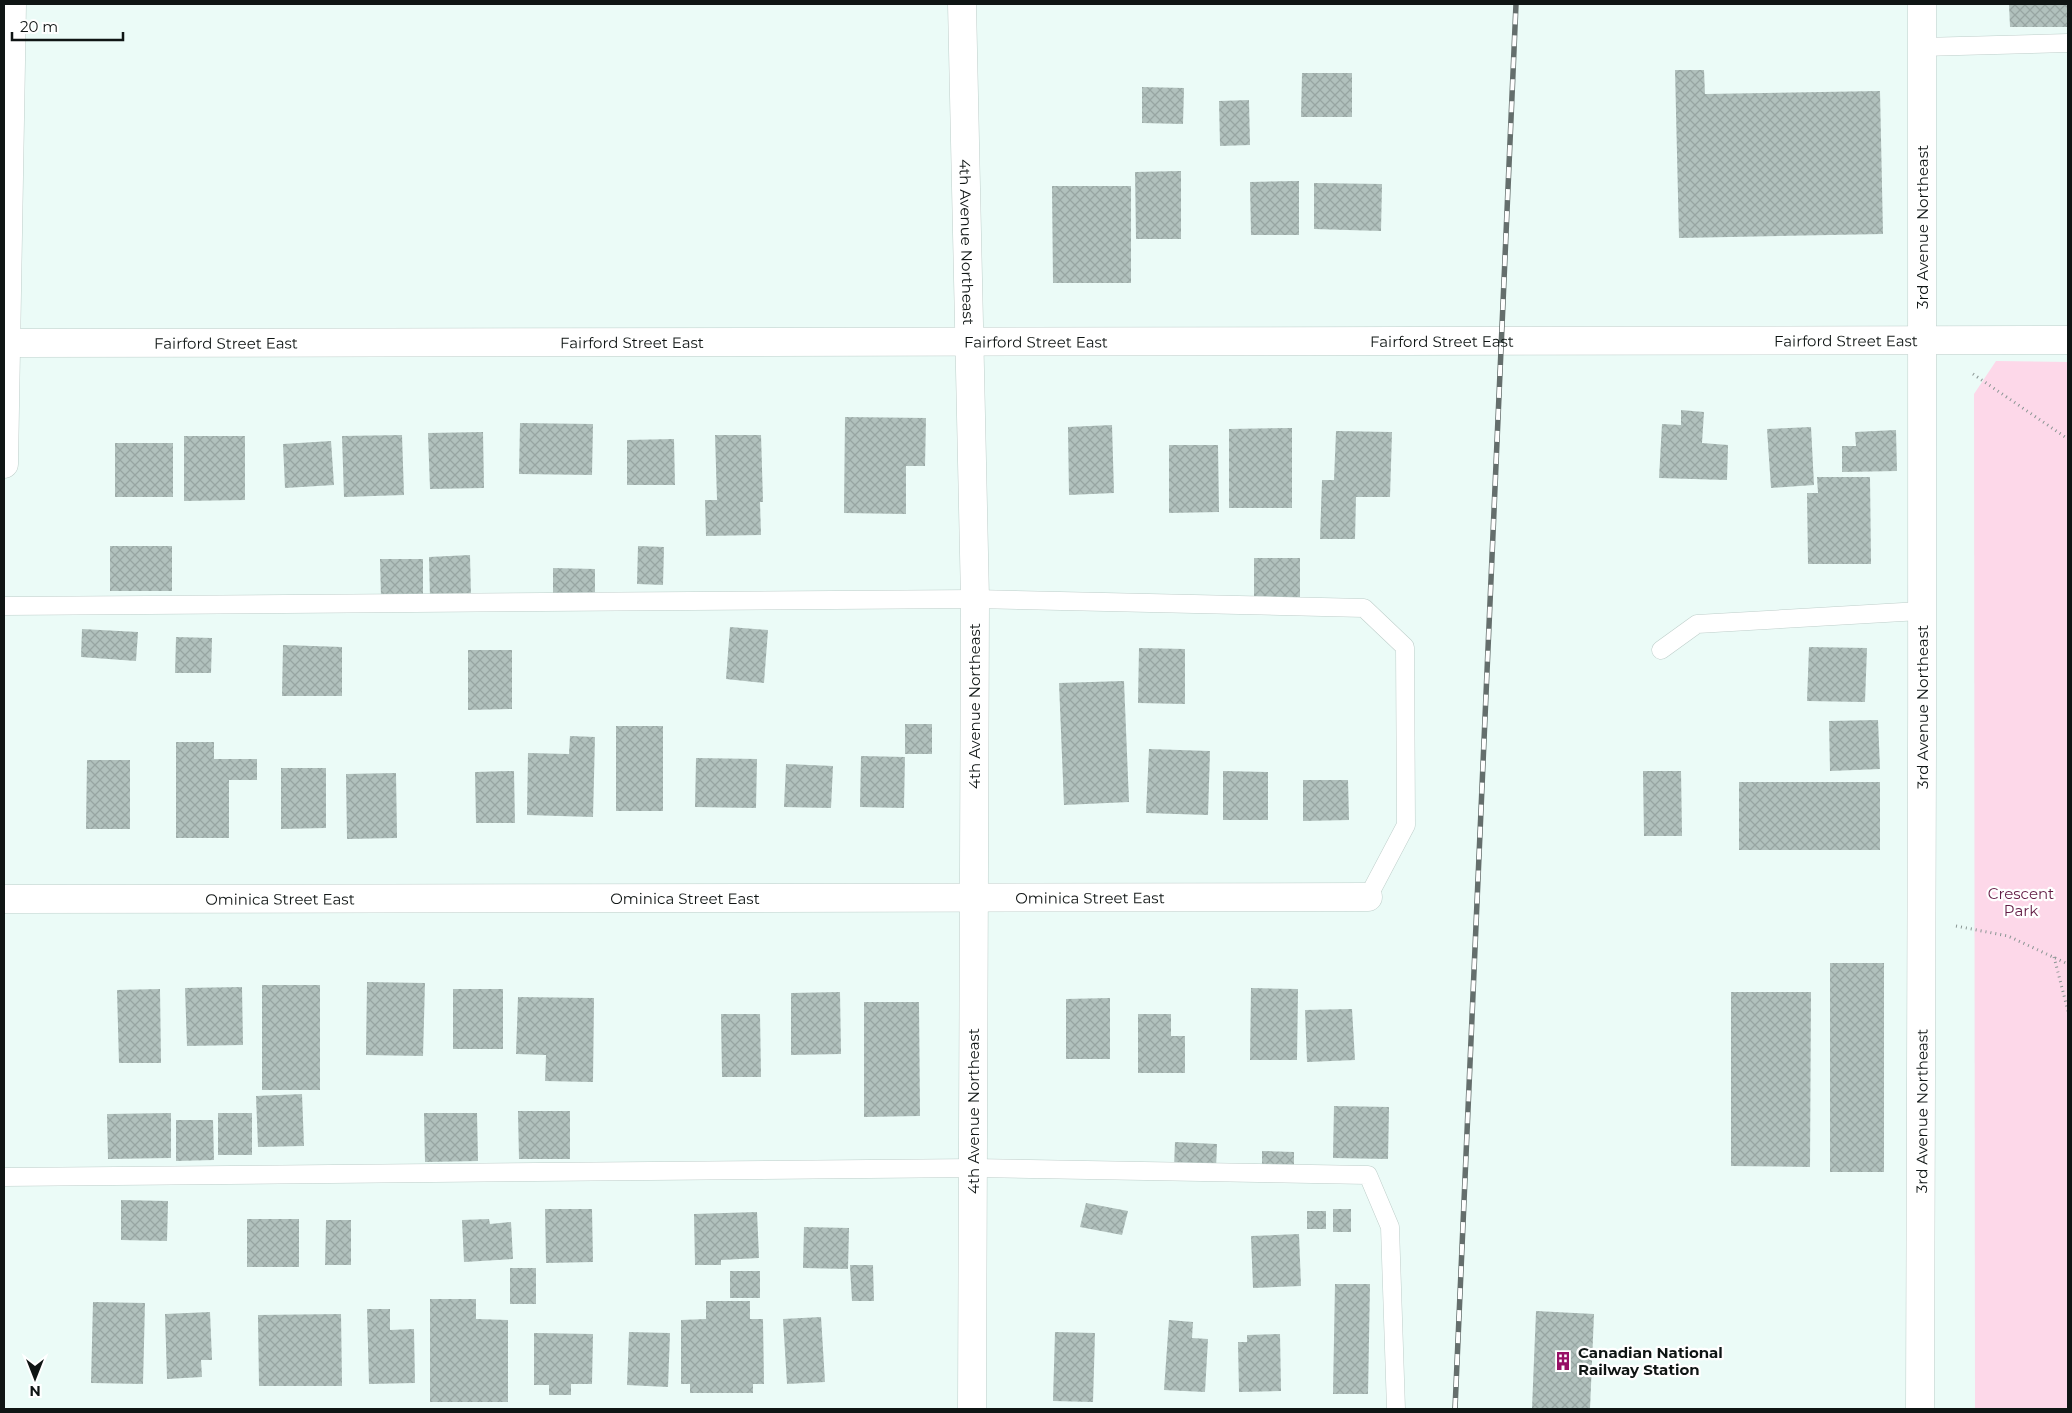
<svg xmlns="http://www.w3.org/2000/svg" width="2072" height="1413" viewBox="0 0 2072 1413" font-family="Montserrat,sans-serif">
	<defs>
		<pattern id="building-cross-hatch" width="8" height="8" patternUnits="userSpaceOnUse" patternTransform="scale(1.25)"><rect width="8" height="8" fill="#b1c1bd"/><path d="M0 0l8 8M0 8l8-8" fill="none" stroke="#97a5a2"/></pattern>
	</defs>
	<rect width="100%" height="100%" fill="#ebfbf7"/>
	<path fill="#fdd8e9" d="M1996 361 2068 362V1409H1975L1974 394Z"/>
	<path fill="url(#building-cross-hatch)" d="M2009 4H2068V27H2010Z
		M1675 70H1704L1705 94 1880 91 1883 234 1679 238Z
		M1302 73H1352V117H1301Z
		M1142 87 1184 88 1183 124 1142 123Z
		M1249 100 1250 145 1220 146 1219 101Z
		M1181 171V239H1136L1135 172Z
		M1299 181V235H1251L1250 182Z
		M1314 183 1382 184 1381 231 1314 229Z
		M1052 186H1131V283H1053Z
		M1681 410 1704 412 1702 443 1728 445 1727 480 1659 478 1662 424 1681 425Z
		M845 417 926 418 925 466H906V514L844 513Z
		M520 423 593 424 592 475 519 474Z
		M1112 425 1114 493 1069 495 1068 427Z
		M1811 427 1814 485 1771 488 1767 429Z
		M1292 428V508H1229V429Z
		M1896 430 1897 471 1842 472V446H1856L1855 432Z
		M1336 431 1392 432 1390 497H1356L1355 539H1320L1322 480H1334Z
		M483 432 484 488 430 489 428 433Z
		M402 435 404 495 344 497 342 436Z
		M715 435H761L763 502H760L761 535 706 536 705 500H717Z
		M184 436H245V500L184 501Z
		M674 439 675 485H627V440Z
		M331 441 334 485 285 488 283 444Z
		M115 443H173V497H115Z
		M1169 445H1218L1219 512 1169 513Z
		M1817 477H1870L1871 564H1808L1807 493H1818Z
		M110 546H172V591H110Z
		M638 546 664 547 663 585 637 584Z
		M470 555 471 597 430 598 429 557Z
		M1254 558H1300V601H1254Z
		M380 559H423V597L381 598Z
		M553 568 595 569V598H553Z
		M730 627 768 630 764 683 726 679Z
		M82 629 138 632 136 661 81 657Z
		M176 637 212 638 211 673H175Z
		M283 645 342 647V696H282Z
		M1809 647 1867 648 1865 702 1807 701Z
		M1139 648 1185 649V704L1138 703Z
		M468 650H512V709L468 710Z
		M1124 681 1129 802 1064 805 1059 683Z
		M1878 720 1880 769 1830 771 1829 721Z
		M905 724H932V754H905Z
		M616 726H663V811H616Z
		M570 736 595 737 593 817 527 815 528 753 569 754Z
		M176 742H214V759H257V780H229V838H176Z
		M1149 749 1210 751 1208 815 1146 813Z
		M861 756 905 757 904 808 860 807Z
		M696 758 757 759 756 808 695 807Z
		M87 760H130V829H86Z
		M786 764 833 766 831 808 784 807Z
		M281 768H326V828L281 829Z
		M514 771 515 823H476L475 772Z
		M1223 771 1268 772V820H1223Z
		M1643 771H1681L1682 836H1644Z
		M396 773 397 838 347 839 346 774Z
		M1303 780H1348L1349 820 1303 821Z
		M1739 782H1880V850H1739Z
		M1830 963H1884V1172H1830Z
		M367 982 425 983 423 1056 366 1055Z
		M262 985H320V1090H262Z
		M242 987 243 1045 187 1046 185 988Z
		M1251 988 1298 989 1297 1060H1250Z
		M160 989 161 1063H119L117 990Z
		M453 989H503V1049H453Z
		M840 992 841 1054 791 1055V993Z
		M1731 992H1811L1810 1167 1731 1166Z
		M518 997 594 998 593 1082 545 1081 546 1055 516 1054Z
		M1110 998V1059H1066V999Z
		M864 1002H919L920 1116 864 1117Z
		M1352 1009 1355 1060 1307 1062 1305 1010Z
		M721 1014H760L761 1077H722Z
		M1138 1014H1171V1036H1185V1073H1138Z
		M302 1094 304 1146 258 1147 256 1096Z
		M1334 1106 1389 1107 1388 1159 1333 1158Z
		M518 1111H570V1159H519Z
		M171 1113V1158L108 1159 107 1114Z
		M218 1113H252V1155H218Z
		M424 1113H477L478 1161 425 1162Z
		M176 1120H213L214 1160 176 1161Z
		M1175 1142 1217 1144 1216 1169 1174 1167Z
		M1262 1151 1294 1152V1172H1262Z
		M121 1200 168 1201 167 1241 121 1240Z
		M1086 1203 1128 1211 1122 1235 1080 1227Z
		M545 1209H592L593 1262 546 1263Z
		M1333 1209H1351V1232H1333Z
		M1307 1211H1326V1229H1307Z
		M757 1212 759 1258 721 1260V1265H695L694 1214Z
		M247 1219H299V1267H247Z
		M489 1219 490 1224 511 1222 513 1259 464 1262 462 1220Z
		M326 1220H351V1265H325Z
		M804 1227 849 1228 848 1269 803 1268Z
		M1299 1234 1301 1286 1253 1288 1251 1236Z
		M850 1265H873L874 1301H852Z
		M510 1268H536V1304H510Z
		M730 1271H760V1298H730Z
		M1335 1284H1370L1368 1394H1333Z
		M430 1299H476V1319L508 1320V1402H430Z
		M706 1301H750V1319H763L764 1384H753V1393H690V1384H681V1320L706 1319Z
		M93 1302 145 1303 143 1384 91 1383Z
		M367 1309H390V1330L414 1329 415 1383 369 1384Z
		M1536 1311 1594 1314 1590 1409H1532Z
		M210 1312 212 1360H201L202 1377 167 1379 165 1314Z
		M341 1314 342 1386H259L258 1315Z
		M821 1317 825 1382 787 1384 783 1319Z
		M1169 1320 1193 1322 1192 1338 1208 1339 1205 1392 1164 1390Z
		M629 1332 670 1333 668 1387 627 1385Z
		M1055 1332 1095 1333 1093 1402 1053 1401Z
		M534 1333 593 1334 592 1384H571V1395H549V1385H534Z
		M1280 1334 1281 1391 1239 1392 1238 1342H1247V1335Z"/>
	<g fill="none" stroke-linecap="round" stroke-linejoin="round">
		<g stroke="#bececa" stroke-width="19">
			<path id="lane" d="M1922 47 2068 43
				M4 606 975 599 1364 608 1405 647 1406 825 1368 897
				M1661 650 1697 624 1920 611
				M4 1177 974 1168 1368 1175 1390 1227 1396 1409"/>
		</g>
		<g stroke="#bececa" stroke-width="29">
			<g id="street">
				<path id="s1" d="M962 4 975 599 972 1409"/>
				<path id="s2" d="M4 343 2068 340"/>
				<path d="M4 464 12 4"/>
				<path id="s3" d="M4 899 1368 897"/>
				<path id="s4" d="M1920 1409C1923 941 1922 472 1922 4"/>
			</g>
		</g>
		<path stroke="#8a9593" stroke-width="3" stroke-dasharray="1 4" stroke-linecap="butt" d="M1973 374 2068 439
			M1956 926 2008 936 2068 964
			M2054 957 2068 1011"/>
		<use href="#lane" stroke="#fff" stroke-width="18"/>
		<use href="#street" stroke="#fff" stroke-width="28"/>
		<g stroke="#646e6c" stroke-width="5.5">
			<path id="rail" d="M1455 1409 1516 4"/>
		</g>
		<use href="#rail" stroke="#fff" stroke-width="4" stroke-dasharray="11" stroke-linecap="butt"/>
	</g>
	<defs>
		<g id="building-bare" transform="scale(1.5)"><path d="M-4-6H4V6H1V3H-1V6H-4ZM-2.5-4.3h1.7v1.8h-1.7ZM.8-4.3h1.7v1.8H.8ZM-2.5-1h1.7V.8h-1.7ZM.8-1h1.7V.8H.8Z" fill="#960f65" stroke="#fff" stroke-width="2.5" paint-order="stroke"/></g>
	</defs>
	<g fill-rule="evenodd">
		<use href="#building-bare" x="1563" y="1361"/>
	</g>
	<g text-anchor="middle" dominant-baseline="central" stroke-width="4.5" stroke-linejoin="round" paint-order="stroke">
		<g font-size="15" fill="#0f1514" stroke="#fff">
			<text transform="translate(1922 227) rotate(-90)">3rd Avenue Northeast</text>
			<text stroke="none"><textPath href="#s1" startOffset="238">4th Avenue Northeast</textPath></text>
			<text stroke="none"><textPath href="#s2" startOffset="1842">Fairford Street East</textPath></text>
			<text stroke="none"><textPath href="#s2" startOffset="1032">Fairford Street East</textPath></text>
			<text stroke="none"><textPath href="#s2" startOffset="1438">Fairford Street East</textPath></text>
			<text stroke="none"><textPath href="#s2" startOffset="628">Fairford Street East</textPath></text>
			<text stroke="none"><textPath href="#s2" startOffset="222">Fairford Street East</textPath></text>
			<text transform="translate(974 706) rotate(-90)">4th Avenue Northeast</text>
			<text stroke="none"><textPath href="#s4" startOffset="702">3rd Avenue Northeast</textPath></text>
			<text stroke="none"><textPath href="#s3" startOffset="1086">Ominica Street East</textPath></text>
			<text stroke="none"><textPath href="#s3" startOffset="681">Ominica Street East</textPath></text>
			<text stroke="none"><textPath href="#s3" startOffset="276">Ominica Street East</textPath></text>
			<text transform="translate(973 1111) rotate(-90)">4th Avenue Northeast</text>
			<text stroke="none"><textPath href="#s4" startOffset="298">3rd Avenue Northeast</textPath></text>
		</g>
		<g font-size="15" fill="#621c44" stroke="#fff">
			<text x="2021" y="893">Crescent<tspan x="2021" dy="17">Park</tspan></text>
		</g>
		<g font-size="15" font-weight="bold" fill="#0f1514" stroke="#fff" text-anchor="start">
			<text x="1578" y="1352">Canadian National<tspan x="1578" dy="17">Railway Station</tspan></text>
		</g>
	</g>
	<rect width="2072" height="1413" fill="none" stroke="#0f1514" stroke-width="10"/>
	<g transform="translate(35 1378) rotate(180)" stroke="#ffffff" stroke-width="4" paint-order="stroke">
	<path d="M0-4L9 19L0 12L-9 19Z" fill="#0f1514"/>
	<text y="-8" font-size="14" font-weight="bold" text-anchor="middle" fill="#0f1514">N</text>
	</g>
	<path d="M12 32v8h111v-8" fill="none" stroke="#0f1514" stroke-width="2.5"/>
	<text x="20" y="32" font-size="15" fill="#0f1514" stroke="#ffffff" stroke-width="4" paint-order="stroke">20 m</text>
</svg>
